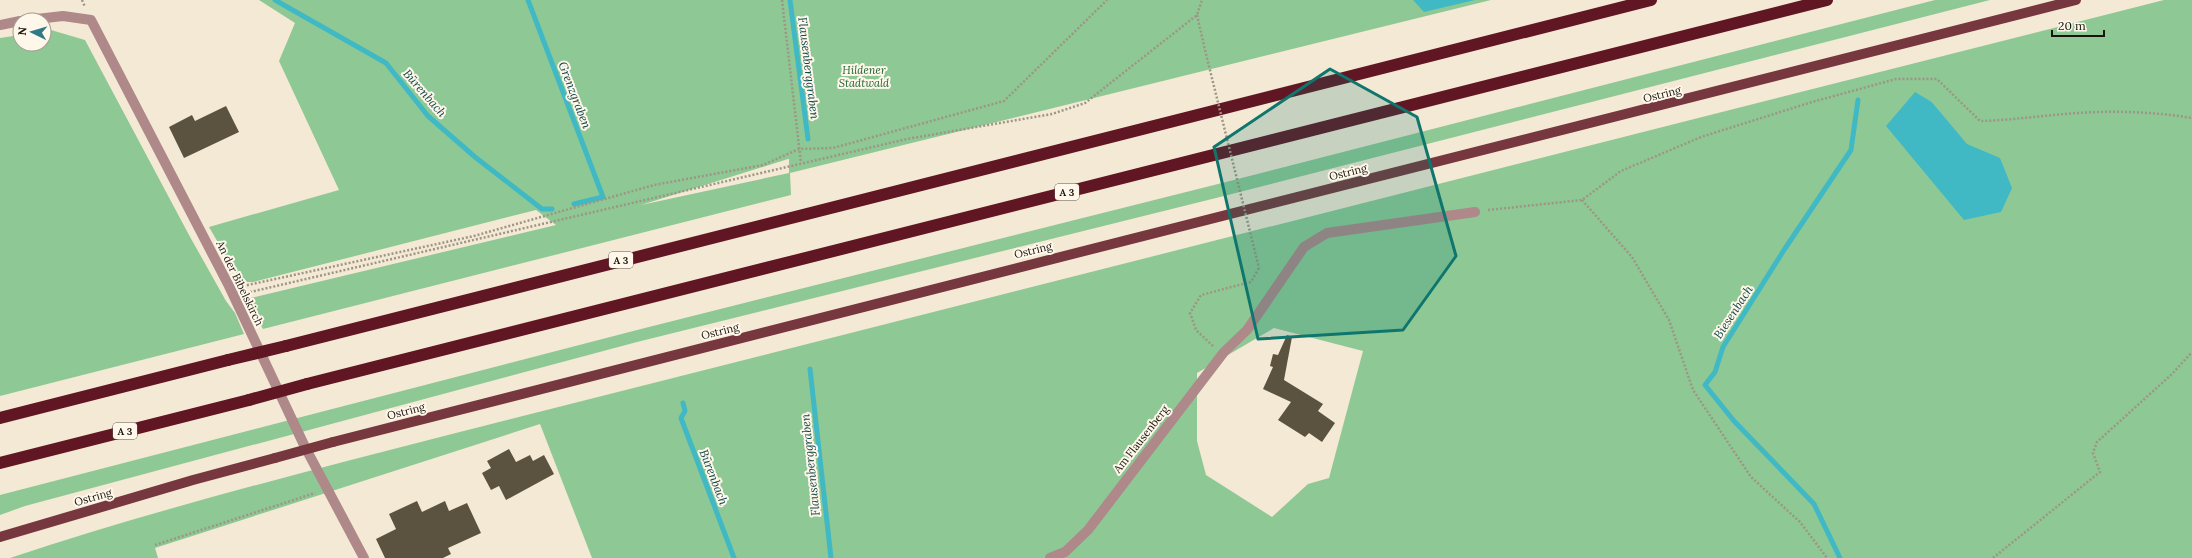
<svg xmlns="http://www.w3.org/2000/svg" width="2192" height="558" viewBox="0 0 2192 558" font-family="Lora,serif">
	<rect width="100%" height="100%" fill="#f4e9d4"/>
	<path fill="#8ec895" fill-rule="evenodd" d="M259 0H1491L790 173 791 195 263 329 247 299 556 225 536 210 253 282H241L209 227 339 190 279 61 295 23ZM789 159V173L641 205 788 159Z
		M1935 0H1990L1224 196 637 342 25 506 0 515V495L641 329 1226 182Z
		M2164 0H2192V558H592L540 424 155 548 158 558H10C154 510 301 473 448 435ZM1915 93 1932 102 1967 145ZM1274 328 1363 351 1329 478 1308 484 1272 517 1206 475 1197 441V373Z
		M51 30 85 40 189 235 226 301 235 313 244 334 0 396V38L20 35V44H44V31Z"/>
	<path fill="#40b9c5" d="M1413 0H1475L1424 12Z
		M1915 92 1932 102 1967 144 2000 158 2012 188 2001 212 1964 220 1886 126Z"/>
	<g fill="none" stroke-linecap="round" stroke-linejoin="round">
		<path stroke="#40b9c5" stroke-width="5" d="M275 0 386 63 428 116 475 157 542 209H552
			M528 0 603 197 574 204
			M790 0 808 139
			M810 369 831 558
			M683 403 685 411 681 418 734 558
			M1840 558 1814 504 1734 421 1705 385 1715 372 1723 347 1784 250 1851 150 1858 100"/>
	</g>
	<path fill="#5b5240" d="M226 106 239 132 184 158 169 127 192 115 195 121Z
		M1287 335 1292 337 1284 380 1323 404 1318 411 1335 423 1322 442 1309 433 1305 437 1278 420 1291 402 1263 389 1273 367 1270 366 1273 354 1278 355Z
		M509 449 516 462 530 455 533 461 544 455 554 474 506 500 499 486 491 490 482 473 491 468 487 461Z
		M417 501 422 512 445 501 449 511 467 503 481 533 448 548 451 554 443 558H385L376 539 396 529 389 514Z"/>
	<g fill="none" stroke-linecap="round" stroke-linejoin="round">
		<path stroke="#9d9585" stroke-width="2.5" stroke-dasharray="2 2" stroke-linecap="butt" d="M82 0 85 7
			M782 0 801 163
			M1197 15 1205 50
			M1582 200 1632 257 1669 320 1693 390 1751 477 1800 522 1827 558
			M1488 210 1582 200 1621 171 1701 137 1812 102 1896 79H1937L1980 121C2019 120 2058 113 2098 112 2129 111 2161 113 2192 118
			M243 286 474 236 654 185 763 165 799 149 833 148 1004 101 1107 0
			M246 293 907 139 1052 114 1085 103 1197 15 1202 0
			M1213 346 1196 330 1190 313 1201 295 1251 282 1259 268
			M155 545 315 493
			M1993 558 2100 472 2093 453 2097 442 2172 374 2192 352"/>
		<path stroke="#af888a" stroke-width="10" d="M28 20 63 16 91 20 229 286 305 447 364 558
			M0 25 20 21
			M1050 558 1065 552 1088 530 1224 352 1247 330 1304 247 1327 233 1475 212"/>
		<path stroke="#77373e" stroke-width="10" d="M333 442C913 292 1496 149 2076 0
			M0 537 193 480 275 458"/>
		<path stroke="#611624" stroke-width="12" d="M286 346 1651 0
			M307 384 1827 0
			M0 418 228 360
			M0 463 249 400"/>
		<path stroke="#9d9585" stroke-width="2.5" stroke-dasharray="2 2" stroke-linecap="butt" d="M1205 50 1259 268"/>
		<path stroke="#77373e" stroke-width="10" d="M275 458 333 442"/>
		<path stroke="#611624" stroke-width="12" d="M228 360 286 346
			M249 400 307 384"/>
	</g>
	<path fill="#0f766e" fill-opacity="0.2" stroke="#0f766e" stroke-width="3" stroke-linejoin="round" d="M1330 69 1417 117 1456 256 1403 330 1258 339 1214 147Z"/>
	<g text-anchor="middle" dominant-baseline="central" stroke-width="4" stroke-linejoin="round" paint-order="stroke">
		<g fill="#fef7ea" stroke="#5e5950" stroke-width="1">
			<rect x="1055" y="184" width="24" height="16" rx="3"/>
			<rect x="609" y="252" width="24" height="16" rx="3"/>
			<rect x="113" y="423" width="24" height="16" rx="3"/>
		</g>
		<g font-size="10" font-weight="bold" fill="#19150e">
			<text x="1067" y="192">A 3</text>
			<text x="621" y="260">A 3</text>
			<text x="125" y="431">A 3</text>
		</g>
		<g font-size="11" font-style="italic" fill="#216530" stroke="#fef7ea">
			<text x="864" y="70">Hildener<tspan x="864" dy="13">Stadtwald</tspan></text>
		</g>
		<g font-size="11" fill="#19150e" stroke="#fef7ea">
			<text transform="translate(1662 94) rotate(-14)">Ostring</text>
			<text transform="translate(1348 172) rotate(-14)">Ostring</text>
			<text transform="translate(1033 250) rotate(-14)">Ostring</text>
			<text transform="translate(240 283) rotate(64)">An der Bibelskirch</text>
			<text transform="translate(720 331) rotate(-14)">Ostring</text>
			<text transform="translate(406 411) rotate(-15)">Ostring</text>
			<text transform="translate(1141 439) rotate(-52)">Am Flausenberg</text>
			<text transform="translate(93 497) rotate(-16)">Ostring</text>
		</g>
		<g font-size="12" font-style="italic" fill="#0f454a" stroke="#fef7ea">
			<text transform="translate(809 68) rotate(83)">Flausenberggraben</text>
			<text transform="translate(425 93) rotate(49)">Bürenbach</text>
			<text transform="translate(575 95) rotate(69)">Grenzgraben</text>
			<text transform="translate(1733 312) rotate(-57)">Biesenbach</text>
			<text transform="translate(810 465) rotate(-96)">Flausenberggraben</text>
			<text transform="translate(714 477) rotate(69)">Bürenbach</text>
		</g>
	</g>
	<g transform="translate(32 32) rotate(275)"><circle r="19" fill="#fef7ea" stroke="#a29d92"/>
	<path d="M0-3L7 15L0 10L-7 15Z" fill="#337886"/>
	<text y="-6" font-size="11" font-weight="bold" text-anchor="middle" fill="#19150e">N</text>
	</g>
	<path d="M2052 30v6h52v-6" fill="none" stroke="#19150e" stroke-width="2"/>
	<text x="2058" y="30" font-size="12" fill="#19150e" stroke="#fef7ea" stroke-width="3" paint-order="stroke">20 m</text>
</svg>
